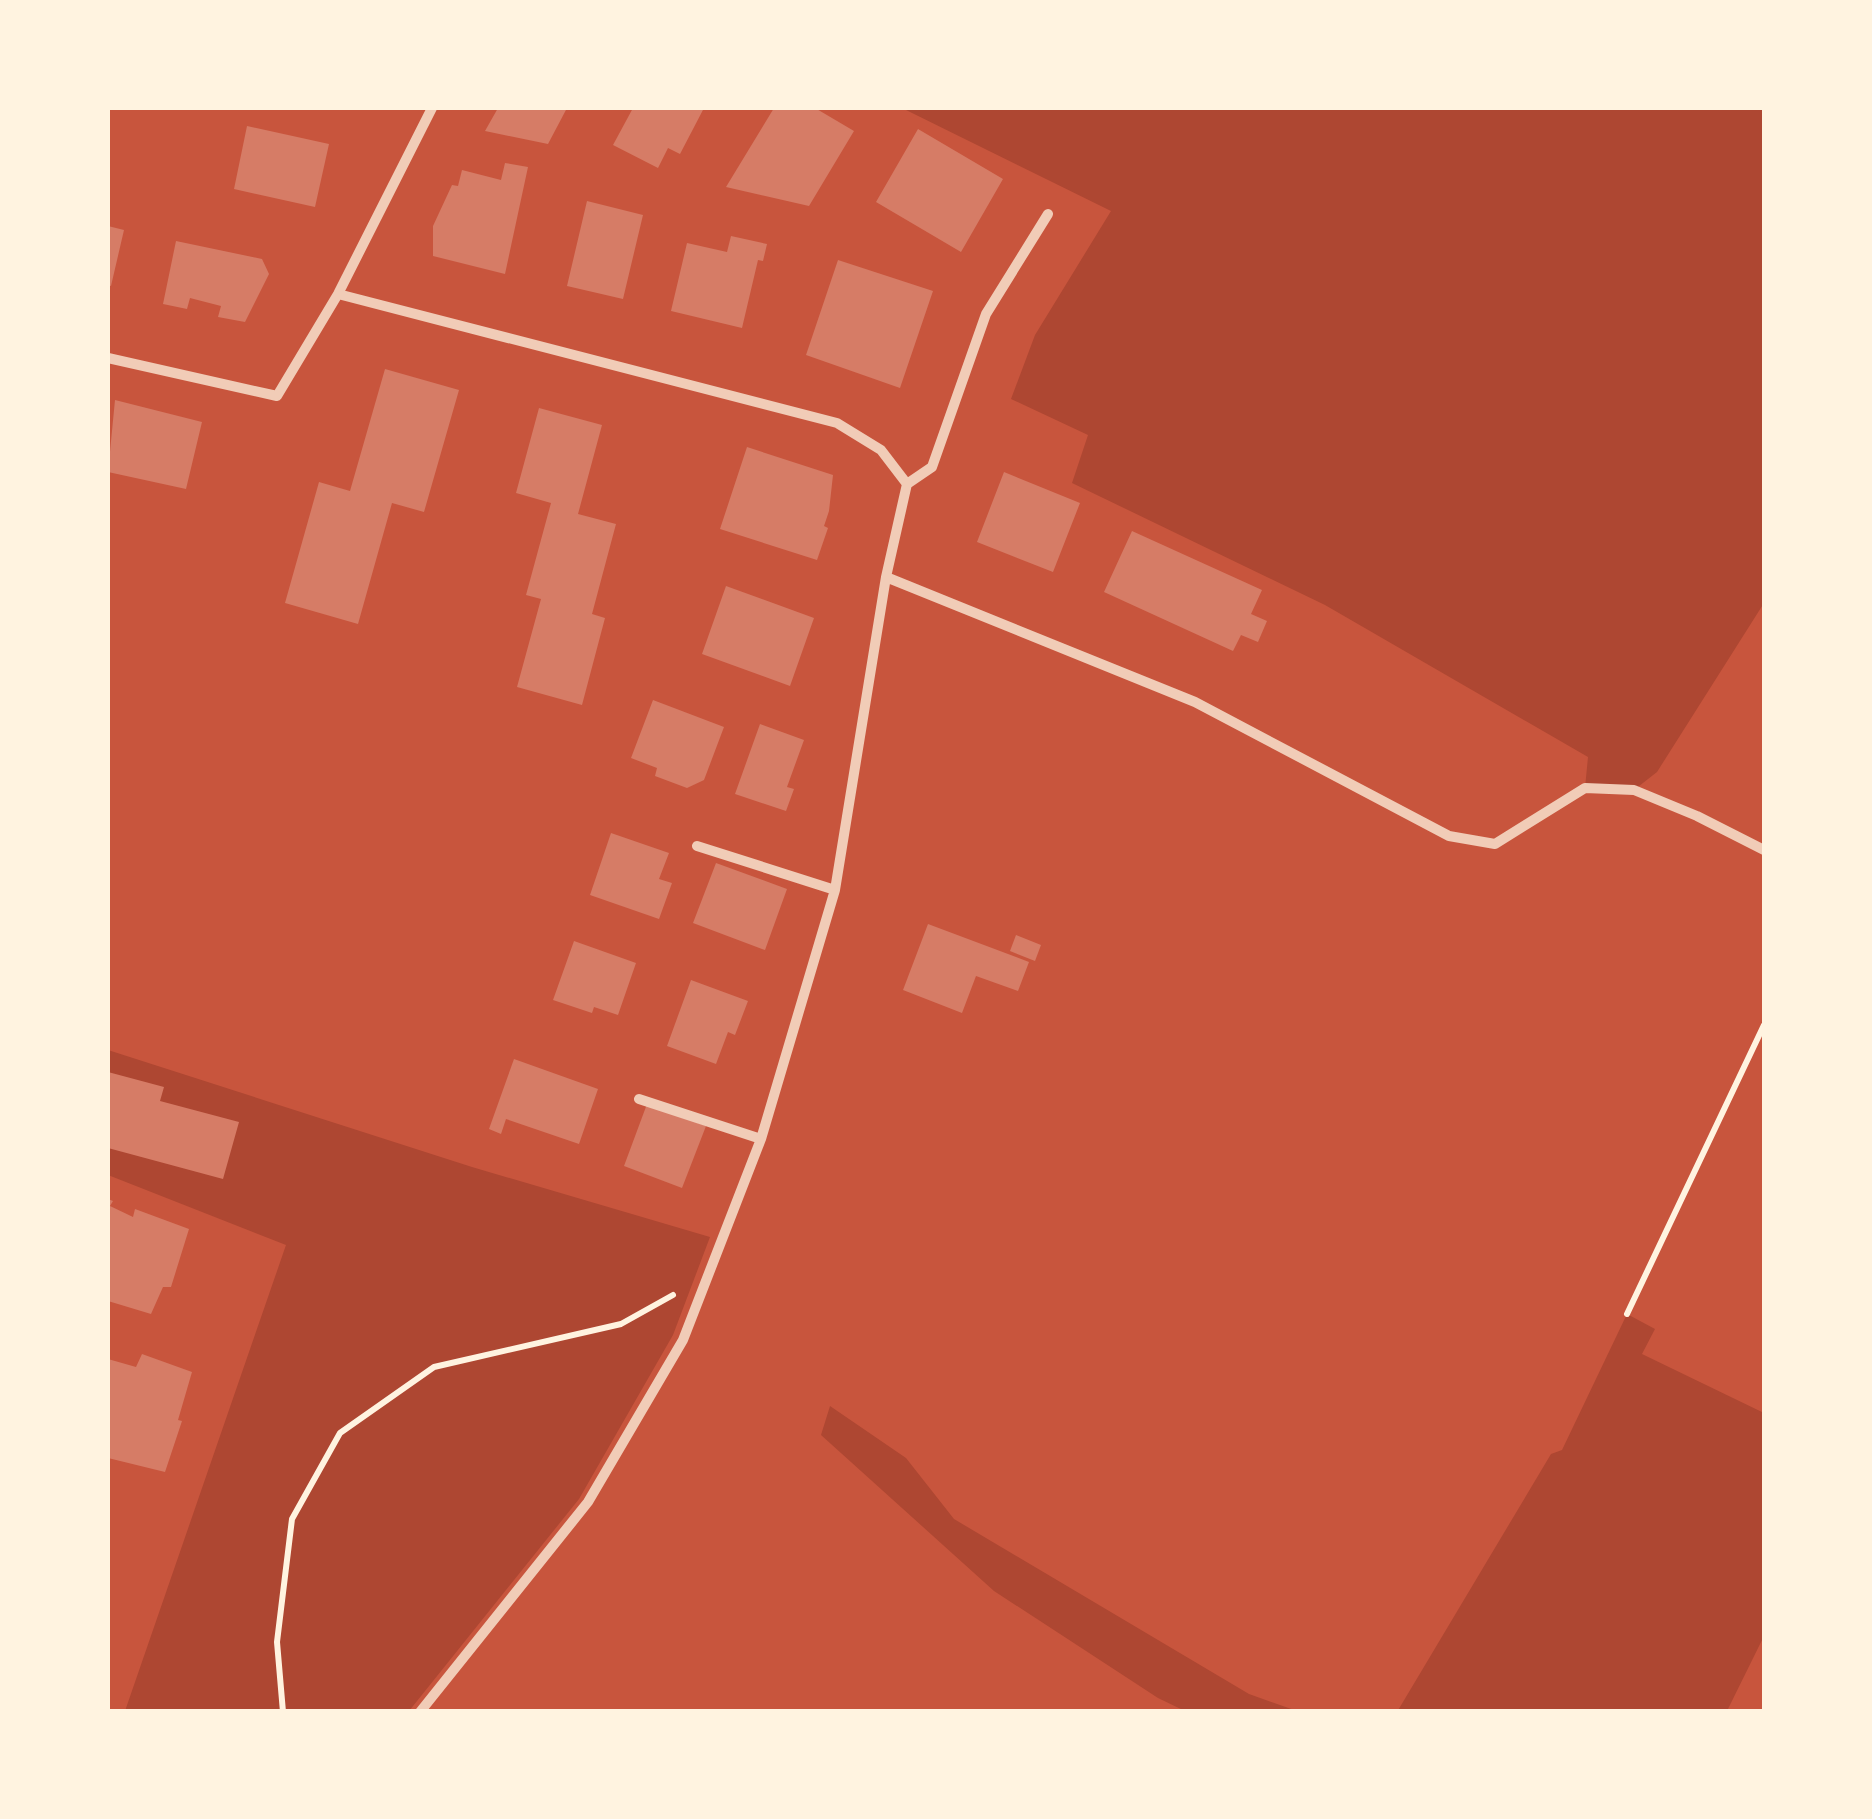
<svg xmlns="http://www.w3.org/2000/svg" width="1872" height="1819" viewBox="0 0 1872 1819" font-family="'Crimson Pro',serif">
	<rect width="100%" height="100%" fill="#c8553d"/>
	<path fill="#ae4732" d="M907 108H1764V603L1657 772 1634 790 1585 788 1588 757 1325 605 1072 483 1088 435 1011 399 1035 335 1111 211 906 110Z
		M108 1050 472 1167 710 1237 673 1335 579 1499 409 1711H125L286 1245 108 1175Z
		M1627 1314 1655 1329 1642 1354 1764 1413V1636L1727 1711 1397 1712 1551 1454 1562 1450Z
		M830 1406 906 1458 954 1519 1249 1694 1297 1711H1185L1158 1698 994 1591 821 1435Z"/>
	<path fill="#d67c66" d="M498 108H567L548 144 485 131Z
		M633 108H704L680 154 668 148 658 168 613 145Z
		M774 108H815L854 131 809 206 726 187Z
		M247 126 329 144 315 207 234 189Z
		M918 129 1003 179 961 252 876 202Z
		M505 163 528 167 505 274 433 256V226L452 185 458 186 462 170 501 180Z
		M587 201 643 215 623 299 567 286Z
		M108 226 124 230 111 286 108 285Z
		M731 236 767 244 763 261 758 260 742 328 671 311 687 243 727 252Z
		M176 241 262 259 269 274 245 322 218 317 221 306 190 298 187 309 163 304Z
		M838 260 933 291 900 388 806 355Z
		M385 369 459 390 424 512 392 503 358 624 285 603 319 482 350 491Z
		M115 400 202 422 186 489 108 472Z
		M539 408 602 425 578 514 616 524 592 614 605 618 582 705 517 687 541 599 526 595 551 503 516 493Z
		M747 447 833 475 829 511 824 526 828 528 817 560 720 529Z
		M1004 472 1080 503 1053 572 977 542Z
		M1132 531 1262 590 1251 614 1267 621 1258 642 1241 635 1233 651 1104 592Z
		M726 586 814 618 790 686 702 654Z
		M653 700 724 727 704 780 687 788 655 776 657 768 631 758Z
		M760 724 804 740 787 787 794 789 786 811 735 794Z
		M611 833 669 853 659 879 672 883 659 919 590 895Z
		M716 863 787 889 765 950 693 923Z
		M928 924 1029 962 1018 991 976 976 962 1013 903 990Z
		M1016 935 1041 945 1035 961 1010 951Z
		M574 941 636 963 618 1015 594 1007 592 1013 553 1000Z
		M691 980 748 1001 735 1035 728 1032 716 1064 667 1046Z
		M514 1059 598 1089 579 1144 506 1119 501 1134 489 1129Z
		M108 1072 164 1087 160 1101 239 1122 223 1179 108 1148Z
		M647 1104 706 1126 682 1188 624 1166Z
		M108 1199 113 1201 110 1206 133 1217 135 1209 189 1229 171 1287H163L151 1314 108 1301Z
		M142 1354 192 1372 178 1420 182 1421 165 1472 108 1458V1359L136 1367Z"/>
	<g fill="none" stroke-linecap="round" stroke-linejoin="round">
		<path stroke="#fff3e0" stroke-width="6" d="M1627 1314 1764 1025
			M283 1712 277 1642 292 1519 340 1433 434 1367 621 1324 673 1295"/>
		<path stroke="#f1ccb7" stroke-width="10" d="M338 294 837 423 881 450 907 484 886 577 835 890 761 1139 683 1340 588 1502 420 1712
			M108 358 277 396 338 294 432 108
			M907 484 932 467 986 314 1048 214
			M886 577 1195 702 1449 836 1495 844 1585 788 1634 790 1697 816 1764 850
			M697 846 835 890
			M639 1099 761 1139"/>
	</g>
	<rect width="1872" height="1819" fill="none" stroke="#fff3e0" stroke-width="220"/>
</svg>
